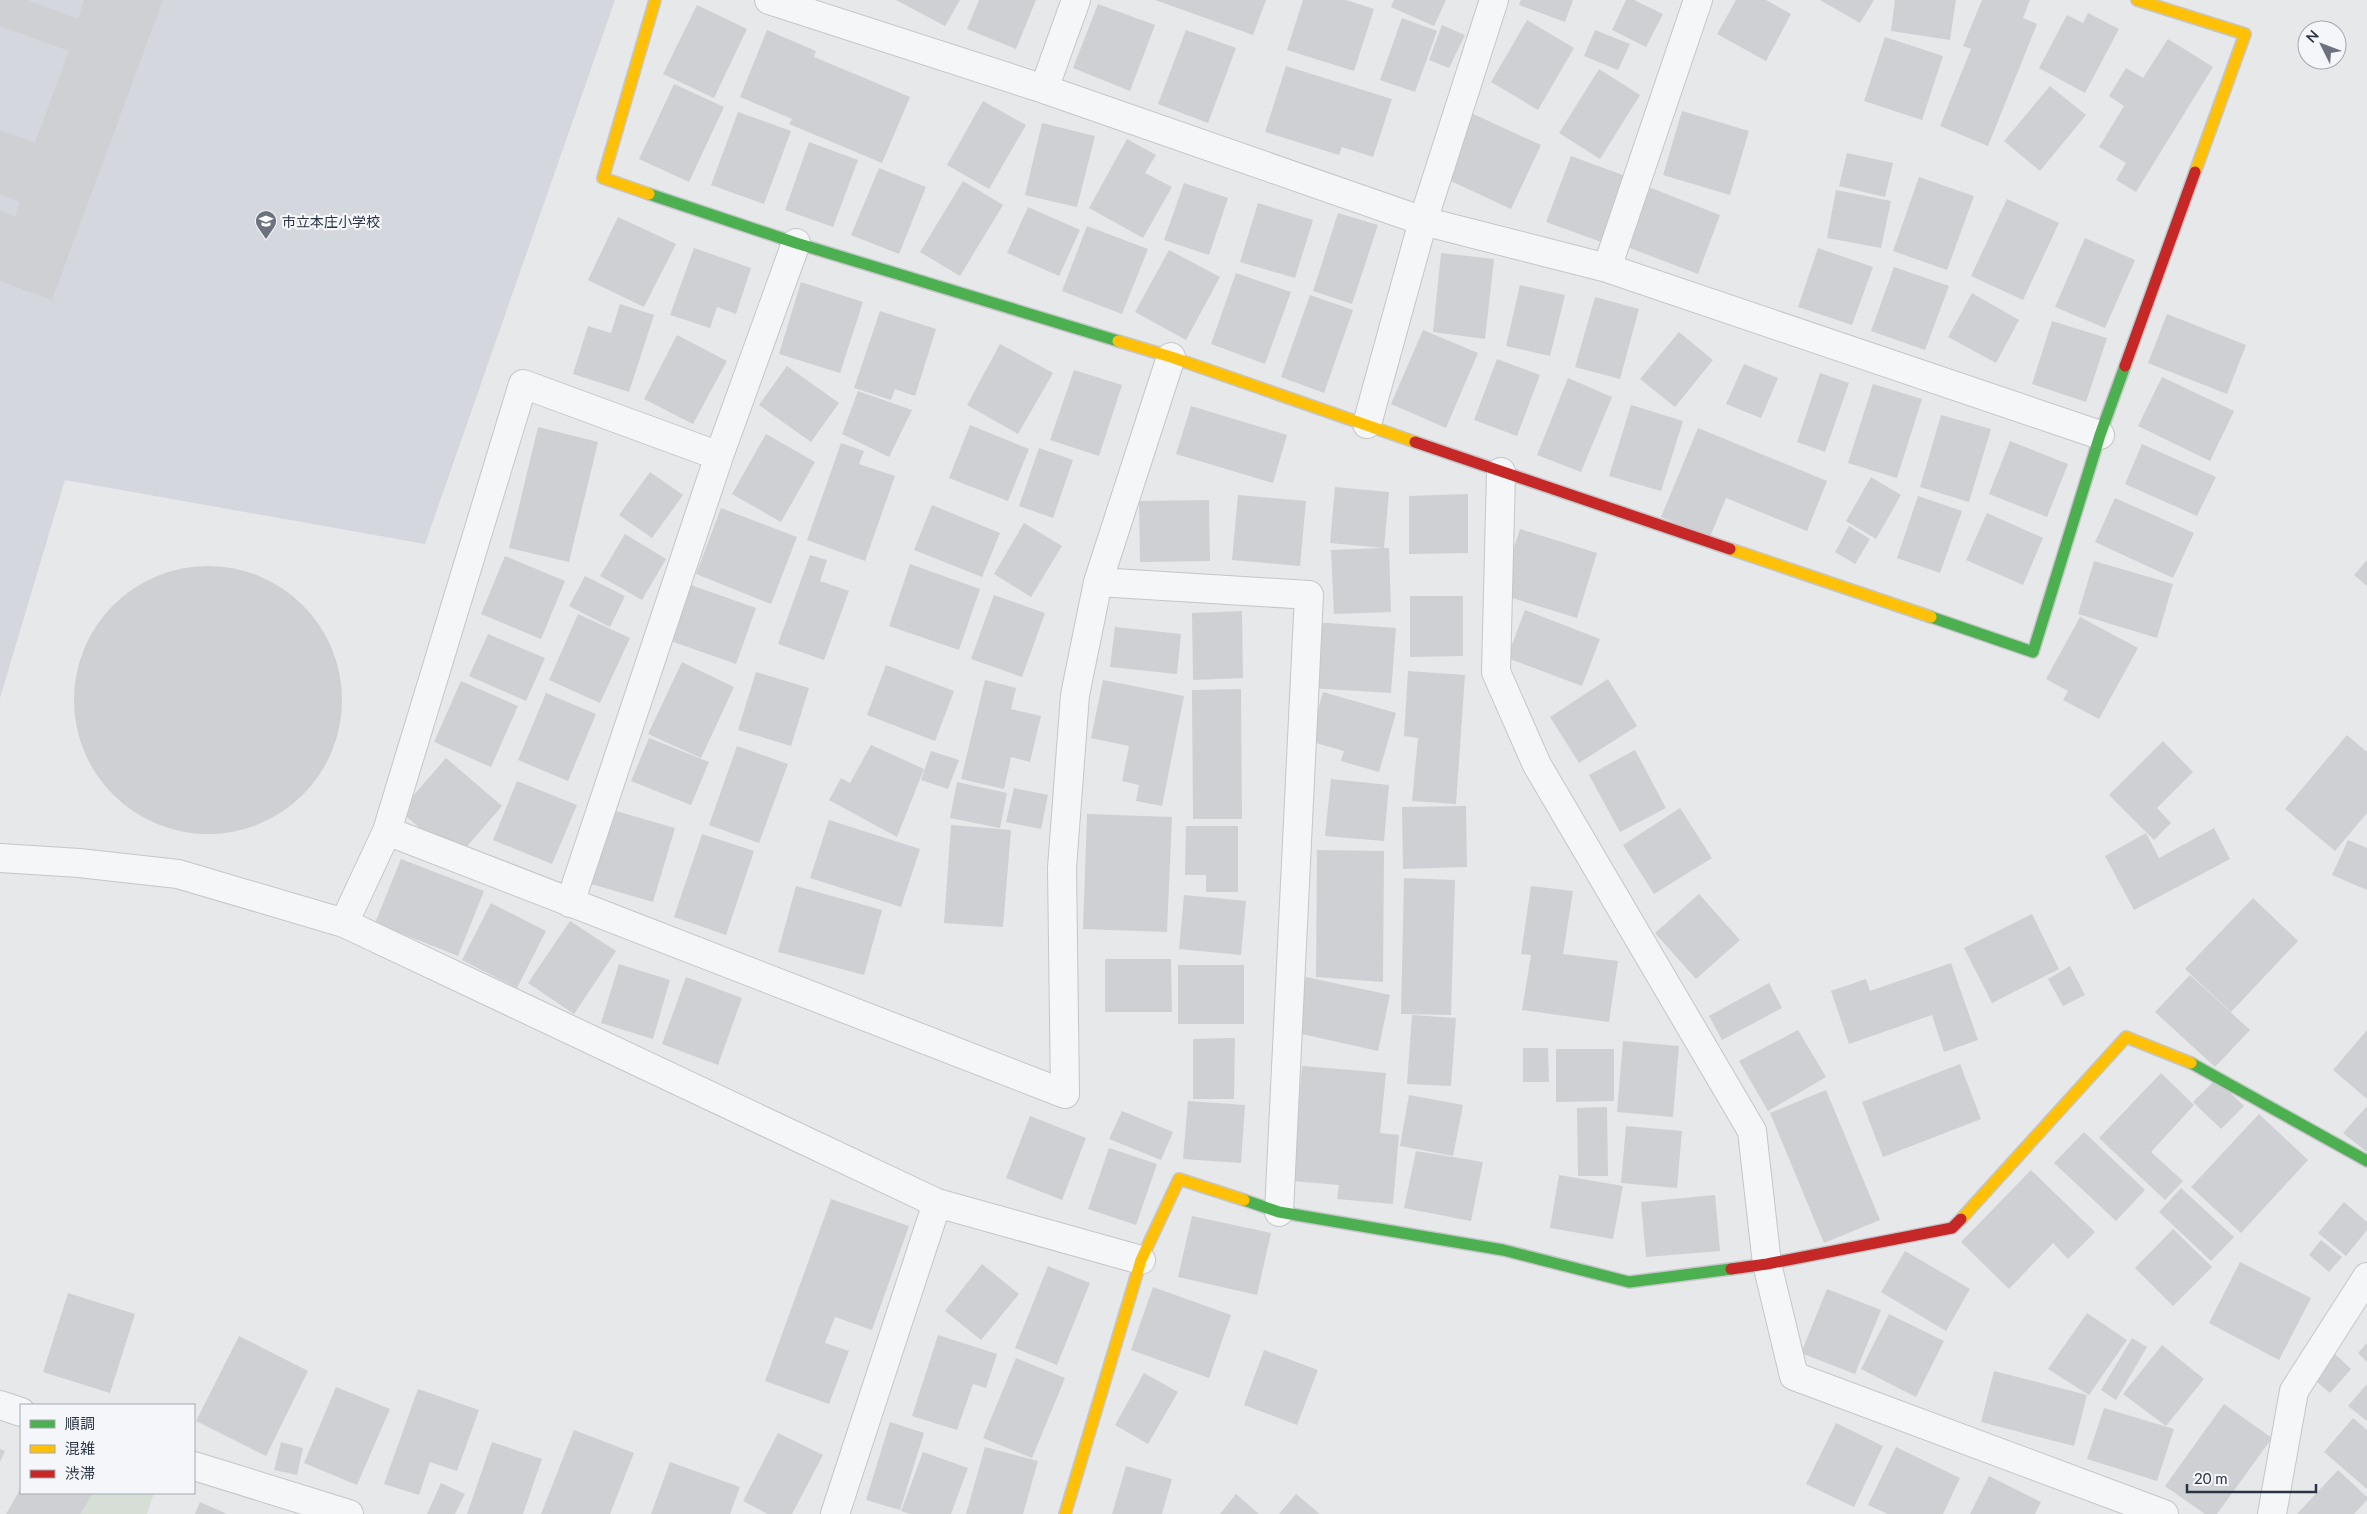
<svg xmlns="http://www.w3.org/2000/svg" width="2367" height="1514" viewBox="0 0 2367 1514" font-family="Lato,'Noto Sans JP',sans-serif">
	<rect width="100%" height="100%" fill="#e6e8ea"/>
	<path fill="#d4d7dd" d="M0 0H615L425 544 65 480 0 698Z"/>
	<path fill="#d6ded6" d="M87 1493H154L147 1514H79Z"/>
	<path fill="#ced0d3" d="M0 0H27L78 19 84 0H163L52 300 0 281V211L15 217 20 202 0 194V130L35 143 69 51 0 26Z
		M896 0H960L945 26Z
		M979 0H1036L1016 49 967 29Z
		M1155 0H1266L1253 35Z
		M1303 0H1346L1374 9 1354 71 1287 50Z
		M1394 0H1446L1434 26 1391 7Z
		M1521 0H1573L1565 22 1519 5Z
		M1626 0H1634L1663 14 1646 47 1612 30Z
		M1736 0H1766L1791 14 1766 61 1717 34Z
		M1820 0H1874L1860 23Z
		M1895 0H1956L1950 40 1891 31Z
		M1982 0H2030L2023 18 2037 24 1988 146 1940 126 1971 49 1963 46Z
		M1098 4 1155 25 1130 91 1073 68Z
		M697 5 747 29 714 98 663 74Z
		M2088 13 2119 29 2085 93 2039 68 2067 15 2083 23Z
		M1402 18 1437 31 1415 92 1380 80Z
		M1527 20 1574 48 1538 110 1491 82Z
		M1442 25 1465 35 1449 68 1429 60Z
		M767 30 816 51 814 57 910 97 882 163 789 124 792 119 740 97Z
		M1186 30 1236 48 1208 123 1158 104Z
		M1595 30 1630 44 1618 70 1584 56Z
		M1885 37 1943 56 1922 120 1864 101Z
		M2168 39 2213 67 2136 192 2116 180 2126 163 2099 147 2124 106 2109 96 2126 68 2143 78Z
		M1286 66 1392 99 1373 157 1342 147 1339 155 1265 132Z
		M1599 69 1640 95 1600 159 1559 133Z
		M674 84 724 107 689 182 639 159Z
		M2050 86 2086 115 2040 171 2004 141Z
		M983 101 1026 125 989 189 947 165Z
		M1682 111 1749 131 1730 195 1663 175Z
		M738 112 791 131 764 204 711 185Z
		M1471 113 1541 145 1511 209 1442 177Z
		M1042 123 1095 136 1077 207 1025 195Z
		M1127 139 1156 155 1145 173 1172 187 1143 238 1089 208Z
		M809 142 858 160 833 227 785 210Z
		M1847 153 1893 163 1885 197 1839 186Z
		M1571 156 1628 177 1604 243 1546 222Z
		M879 168 926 187 899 254 851 235Z
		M1919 177 1974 196 1947 270 1893 251Z
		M963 181 1003 205 960 276 920 252Z
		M1184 183 1228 198 1209 255 1164 240Z
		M1646 186 1720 215 1698 274 1622 245Z
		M1836 190 1891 201 1881 248 1827 238Z
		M2007 199 2059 223 2023 300 1971 276Z
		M1258 203 1313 220 1295 278 1240 262Z
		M1028 207 1080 230 1059 276 1007 253Z
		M1338 213 1378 225 1352 304 1313 291Z
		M618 217 676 244 644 307 588 280Z
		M1087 226 1148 249 1122 314 1062 291Z
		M2085 238 2135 260 2105 328 2055 307Z
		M694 248 751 268 736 314 717 307 710 328 670 315Z
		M1818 248 1873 267 1852 325 1798 307Z
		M1169 250 1220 277 1186 340 1135 312Z
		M1441 253 1494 259 1485 339 1433 332Z
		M1894 267 1949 286 1925 350 1871 331Z
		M1236 273 1291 292 1265 364 1211 344Z
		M801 282 863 302 840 373 779 354Z
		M1520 285 1565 295 1550 356 1506 346Z
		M1972 293 2019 320 1996 363 1948 337Z
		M1310 295 1353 310 1324 393 1281 377Z
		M1595 297 1639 309 1620 379 1575 367Z
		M620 304 654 315 629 392 573 374 588 326 611 333Z
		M880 311 936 329 915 396 895 389 891 400 854 388Z
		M2167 314 2246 345 2227 394 2148 363Z
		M2052 321 2107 338 2086 402 2032 384Z
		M1423 330 1478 353 1446 428 1391 404Z
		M1679 332 1713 360 1675 407 1640 379Z
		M677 335 727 361 693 424 644 399Z
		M1000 344 1053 373 1018 434 967 405Z
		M1497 359 1540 375 1517 436 1474 420Z
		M1744 364 1778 378 1761 418 1726 404Z
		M787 366 839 403 811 442 759 405Z
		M1074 370 1122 385 1099 456 1050 440Z
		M1820 373 1849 383 1825 452 1797 442Z
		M2162 377 2234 411 2210 461 2138 426Z
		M1568 378 1612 397 1581 472 1537 455Z
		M1873 384 1922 399 1897 478 1848 463Z
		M858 391 912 410 889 457 842 434Z
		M1631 405 1683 421 1661 491 1609 476Z
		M1191 406 1287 435 1273 483 1176 454Z
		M1941 415 1991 429 1969 502 1920 487Z
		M970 425 1029 449 1008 501 949 478Z
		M538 427 598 442 569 562 509 548Z
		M1698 428 1827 481 1807 531 1726 498 1710 537 1661 517Z
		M766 434 815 462 781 522 732 494Z
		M2010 441 2068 464 2047 517 1989 494Z
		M841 443 864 451 859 464 895 476 865 561 807 540Z
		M2142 444 2216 477 2197 516 2125 484Z
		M1039 448 1073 460 1053 518 1019 506Z
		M650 472 683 495 652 538 619 515Z
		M1871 477 1901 495 1876 539 1846 521Z
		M1335 487 1389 492 1384 548H1389L1391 612 1334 614 1331 550 1384 548 1330 543Z
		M1468 494V553L1409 554V496Z
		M1238 495 1306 501 1300 566 1232 560Z
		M1918 496 1962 511 1940 573 1897 558Z
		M2115 498 2194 533 2173 578 2095 542Z
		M1209 500 1210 561 1140 562 1139 501Z
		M932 505 1000 533 982 577 914 550Z
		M721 508 797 537 771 604 696 574Z
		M1987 513 2043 538 2023 585 1966 560Z
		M1024 523 1062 546 1031 597 994 574Z
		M1849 526 1870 539 1855 564 1835 552Z
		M1520 529 1597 553 1577 618 1499 594Z
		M625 534 666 559 642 600 600 576Z
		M810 555 827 560 820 581 849 591 824 660 778 644Z
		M505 556 565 581 541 639 481 614Z
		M2367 560V586L2354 575Z
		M2094 561 2173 584 2157 638 2078 614Z
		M910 564 980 589 959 650 889 626Z
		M74 700a134 134 0 1 1 268 0a134 134 0 1 1-268 0Z
		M585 576 625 596 610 627 569 606Z
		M688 584 756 608 736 664 668 640Z
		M994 595 1045 613 1022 677 971 659Z
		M1410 596H1463V656L1410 657Z
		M1525 610 1600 639 1582 686 1507 658Z
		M1242 611 1243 678 1193 680 1192 613Z
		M578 614 630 638 600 703 549 680Z
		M2080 617 2138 648 2099 719 2063 700 2068 691 2046 679Z
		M1315 622 1396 628 1391 693 1310 688Z
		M1115 627 1181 634 1177 674 1110 667Z
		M488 634 545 658 526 701 469 676Z
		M682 662 734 687 701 758 648 734Z
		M886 665 954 691 935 741 867 715Z
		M1408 671 1465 675 1456 804 1412 801 1418 738 1404 736Z
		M756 672 809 688 791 746 738 730Z
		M1608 679 1637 726 1579 763 1550 717Z
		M985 680 1016 688 1011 709 1041 716 1030 762 1011 757 1004 789 961 779Z
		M1103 680 1184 696 1162 806 1136 801 1139 785 1122 781 1129 746 1091 738Z
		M461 681 518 706 491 767 434 742Z
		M1241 689 1242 819H1193L1192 690Z
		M1323 692 1396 713 1379 772 1341 761 1344 751 1309 741Z
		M546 693 596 714 568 781 518 760Z
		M2347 735 2367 752V813L2335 851 2285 809Z
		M649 738 709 762 691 805 631 781Z
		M2163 741 2193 772 2157 808 2171 823 2154 840 2109 795Z
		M871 745 924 769 897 837 829 800 841 778 850 783Z
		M737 746 788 764 759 843 709 825Z
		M1635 750 1666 808 1620 832 1589 775Z
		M931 751 959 760 948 789 921 780Z
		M446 758 502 806 456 859 400 811Z
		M1331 779 1389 785 1384 841 1325 836Z
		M517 781 577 805 552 864 493 840Z
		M957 782 1007 793 1000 828 950 818Z
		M1014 788 1048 795 1041 829 1006 822Z
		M1466 806 1467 867 1403 869 1402 807Z
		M602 807 675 828 653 902 581 881Z
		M1680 808 1712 858 1654 894 1623 845Z
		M1087 814 1172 817 1167 932 1083 929Z
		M829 820 920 849 901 907 810 878Z
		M951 825 1011 830 1003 927 944 923Z
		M1186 826H1238V892H1206V875H1185Z
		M2214 828 2230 859 2134 910 2105 856 2146 833 2159 858Z
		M702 834 754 851 726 935 674 917Z
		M2348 840 2367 848V890L2332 875Z
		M1317 850 1384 851 1383 982 1316 977Z
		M401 859 484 891 458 956 375 923Z
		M1404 878 1455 880 1451 1015 1401 1014Z
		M796 886 882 910 864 975 778 952Z
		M1531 886 1573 891 1563 954 1618 961 1609 1022 1522 1010 1531 955 1521 954Z
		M1699 894 1740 940 1696 979 1655 933Z
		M1184 895 1246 901 1241 955 1179 949Z
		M2253 898 2298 941 2231 1012 2185 969Z
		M491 903 546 931 517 988 462 960Z
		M2032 914 2059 969 1992 1003 1964 948Z
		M570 921 616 951 574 1014 528 983Z
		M1105 959H1171L1172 1012H1105Z
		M1951 963 1978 1040 1944 1052 1932 1015 1849 1044 1831 991 1866 979 1870 991Z
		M619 964 670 980 653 1039 601 1023Z
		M1178 965H1244V1024H1178Z
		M2070 966 2085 995 2063 1006 2048 979Z
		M2190 975 2250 1030 2215 1067 2155 1012Z
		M686 977 742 998 718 1065 662 1044Z
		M1306 977 1390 995 1378 1051 1293 1032Z
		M1769 983 1782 1008 1722 1040 1709 1016Z
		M1412 1015 1456 1018 1451 1086 1407 1084Z
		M1798 1030 1826 1077 1768 1111 1739 1061Z
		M2367 1030V1099L2333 1070Z
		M1235 1038 1234 1099H1193V1039Z
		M1623 1041 1679 1046 1673 1117 1617 1112Z
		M1523 1048H1548L1549 1082H1523Z
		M1556 1049H1614V1101L1556 1102Z
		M1960 1064 1981 1119 1883 1157 1862 1102Z
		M1302 1066 1386 1073 1380 1133 1399 1135 1393 1204 1337 1199 1339 1185 1292 1181Z
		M2161 1073 2194 1105 2151 1152 2183 1181 2165 1200 2099 1138Z
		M2216 1079 2244 1106 2221 1129 2193 1102Z
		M1826 1090 1880 1220 1824 1243 1770 1113Z
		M1409 1095 1463 1105 1453 1156 1400 1146Z
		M1188 1101 1245 1105 1241 1163 1183 1159Z
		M2367 1106V1152L2343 1133Z
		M1607 1107 1608 1176H1578L1577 1108Z
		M1122 1111 1173 1132 1161 1160 1109 1139Z
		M2259 1114 2308 1160 2241 1233 2191 1187Z
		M1030 1116 1086 1138 1062 1200 1006 1178Z
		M1626 1126 1682 1131 1677 1188 1621 1183Z
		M2084 1132 2145 1190 2116 1221 2054 1163Z
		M1109 1148 1157 1164 1136 1225 1088 1209Z
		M1416 1151 1483 1162 1471 1221 1404 1208Z
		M2031 1170 2095 1232 2068 1259 2053 1243 2009 1289 1961 1242Z
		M1559 1175 1623 1186 1613 1239 1550 1228Z
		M2181 1188 2234 1237 2211 1261 2159 1212Z
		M1715 1195 1720 1251 1646 1257 1641 1202Z
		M831 1199 909 1226 872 1330 835 1317 825 1343 849 1351 829 1404 765 1381Z
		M2344 1202 2367 1222V1230L2346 1256 2318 1233Z
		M1192 1216 1271 1233 1257 1295 1178 1277Z
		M2173 1229 2212 1267 2173 1306 2135 1268Z
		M2321 1240 2342 1257 2329 1272 2309 1255Z
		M1905 1251 1970 1289 1946 1331 1881 1292Z
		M2240 1262 2311 1298 2279 1360 2209 1323Z
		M982 1264 1019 1294 981 1340 945 1311Z
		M1048 1266 1090 1283 1057 1365 1015 1348Z
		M1153 1287 1231 1315 1209 1378 1131 1350Z
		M1827 1289 1881 1310 1855 1374 1801 1353Z
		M68 1293 135 1314 110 1393 43 1372Z
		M2087 1313 2127 1340 2089 1395 2048 1369Z
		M1889 1314 1944 1341 1916 1397 1861 1369Z
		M938 1335 997 1354 986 1388 973 1384 957 1430 912 1416Z
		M239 1336 308 1371 266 1456 196 1421Z
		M2132 1338 2147 1347 2116 1400 2101 1390Z
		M2367 1343V1362L2358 1353Z
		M2162 1345 2204 1379 2166 1426 2123 1394Z
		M1264 1350 1318 1370 1297 1425 1244 1405Z
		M2333 1352 2351 1369 2330 1393 2311 1377Z
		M1016 1358 1065 1378 1032 1458 983 1438Z
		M1994 1371 2087 1395 2074 1446 1981 1422Z
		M1144 1373 1178 1392 1148 1444 1115 1425Z
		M2367 1384V1421L2348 1406Z
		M336 1387 390 1409 357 1485 304 1463Z
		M418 1389 479 1410 457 1471 430 1462 419 1495 384 1484Z
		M2224 1404 2272 1438 2217 1514H2205L2165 1486Z
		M2104 1408 2174 1429 2157 1481 2087 1459Z
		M2353 1418 2367 1430V1489L2324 1452Z
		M890 1422 924 1433 900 1510 866 1500Z
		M1836 1423 1883 1446 1854 1507 1806 1484Z
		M574 1430 634 1453 610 1514H541Z
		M778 1433 823 1455 792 1514H768L743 1501Z
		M281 1442 303 1448 297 1475 274 1470Z
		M492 1442 542 1459 523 1514H467Z
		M985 1447 1038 1461 1023 1514H966Z
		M1896 1447 1960 1478 1943 1514H1888L1868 1505Z
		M0 1449 5 1451 0 1462Z
		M923 1452 968 1468 951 1514H910L901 1511Z
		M670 1462 740 1487 730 1514H651Z
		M1126 1466 1172 1479 1162 1514H1112Z
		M2338 1470 2367 1497V1500L2354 1514H2297Z
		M1989 1476 2041 1502 2035 1514H1970Z
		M441 1483 465 1494 455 1514H427Z
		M21 1488V1493H93L80 1514H6Z
		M1236 1494 1259 1514H1220Z
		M1296 1494 1320 1514H1279Z
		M200 1502 227 1514H195Z"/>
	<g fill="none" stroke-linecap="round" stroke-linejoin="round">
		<g stroke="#c4c6c8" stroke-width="30">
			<path id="street" d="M769 0 1044 89 1423 221 1607 268 2100 435
				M1044 89 1076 0
				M1607 268 1698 0
				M1367 424 1423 221 1494 0
				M1501 472 1496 672 1537 765 1752 1131 1767 1264 1794 1376 2164 1514
				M1098 582 1309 595 1279 1212
				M387 831 1065 1094 1062 868 1075 695 1098 582 1171 357
				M0 858 79 863 178 874 344 923 937 1203 1141 1260
				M570 903 719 456 796 243
				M344 923 387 831 523 384 719 456
				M0 1405 21 1412
				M194 1466 349 1514
				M835 1514 937 1203
				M2272 1514 2294 1391 2367 1277"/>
		</g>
		<g stroke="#c4c6c8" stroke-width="14">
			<path id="fast" d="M649 194 796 243 1118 341
				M1931 617 2033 652 2100 435 2125 366
				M2191 1063 2367 1161
				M1244 1200 1279 1212 1503 1250 1629 1282 1731 1269"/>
		</g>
		<g stroke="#c4c6c8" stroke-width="14">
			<path id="slow" d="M2137 0 2245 34 2195 172
				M649 194 603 178 655 0
				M1118 341 1171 357 1415 442
				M1730 549 1931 617
				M1961 1219 2126 1037 2191 1063
				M1065 1514 1141 1260 1179 1179 1244 1200"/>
		</g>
		<g stroke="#c4c6c8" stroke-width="14">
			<path id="jam" d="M2125 366 2195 172
				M1415 442 1730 549
				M1731 1269 1767 1264 1952 1228 1961 1219"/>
		</g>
		<use href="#street" stroke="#f5f6f7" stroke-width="28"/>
		<use href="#fast" stroke="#4caf50" stroke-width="11"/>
		<use href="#slow" stroke="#ffc107" stroke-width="11"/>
		<use href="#jam" stroke="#c62828" stroke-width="11"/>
	</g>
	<defs>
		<g id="school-pin" transform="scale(1.125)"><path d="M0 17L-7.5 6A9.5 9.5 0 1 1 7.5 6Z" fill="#6c737f" stroke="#f4f6f9"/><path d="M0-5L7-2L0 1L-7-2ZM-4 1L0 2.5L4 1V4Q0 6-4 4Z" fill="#fff"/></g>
	</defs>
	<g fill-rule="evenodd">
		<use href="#school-pin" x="266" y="221"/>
	</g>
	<g text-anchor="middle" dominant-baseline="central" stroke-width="4.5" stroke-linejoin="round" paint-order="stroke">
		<g font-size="14" fill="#2b3445" stroke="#f4f6f9" text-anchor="start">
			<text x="282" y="221">市立本庄小学校</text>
		</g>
	</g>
	<rect x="20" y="1404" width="175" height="90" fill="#f4f6f9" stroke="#a4a8b1"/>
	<rect x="30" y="1420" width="25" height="8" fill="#4caf50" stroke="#a4a8b1"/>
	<text x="65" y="1429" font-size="15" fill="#2b3445">順調</text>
	<rect x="30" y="1445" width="25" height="8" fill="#ffc107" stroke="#a4a8b1"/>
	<text x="65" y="1454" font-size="15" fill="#2b3445">混雑</text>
	<rect x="30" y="1470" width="25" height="8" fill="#c62828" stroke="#a4a8b1"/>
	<text x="65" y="1479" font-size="15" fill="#2b3445">渋滞</text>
	<g transform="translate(2322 45) rotate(312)"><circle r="24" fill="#f4f6f9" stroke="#a4a8b1"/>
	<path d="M0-4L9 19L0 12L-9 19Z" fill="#6c737f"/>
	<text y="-8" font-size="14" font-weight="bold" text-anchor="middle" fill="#2b3445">N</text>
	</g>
	<path d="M2187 1484v8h129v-8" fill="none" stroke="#2b3445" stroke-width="2.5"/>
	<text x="2194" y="1484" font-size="15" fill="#2b3445" stroke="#f4f6f9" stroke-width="4" paint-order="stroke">20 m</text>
</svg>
